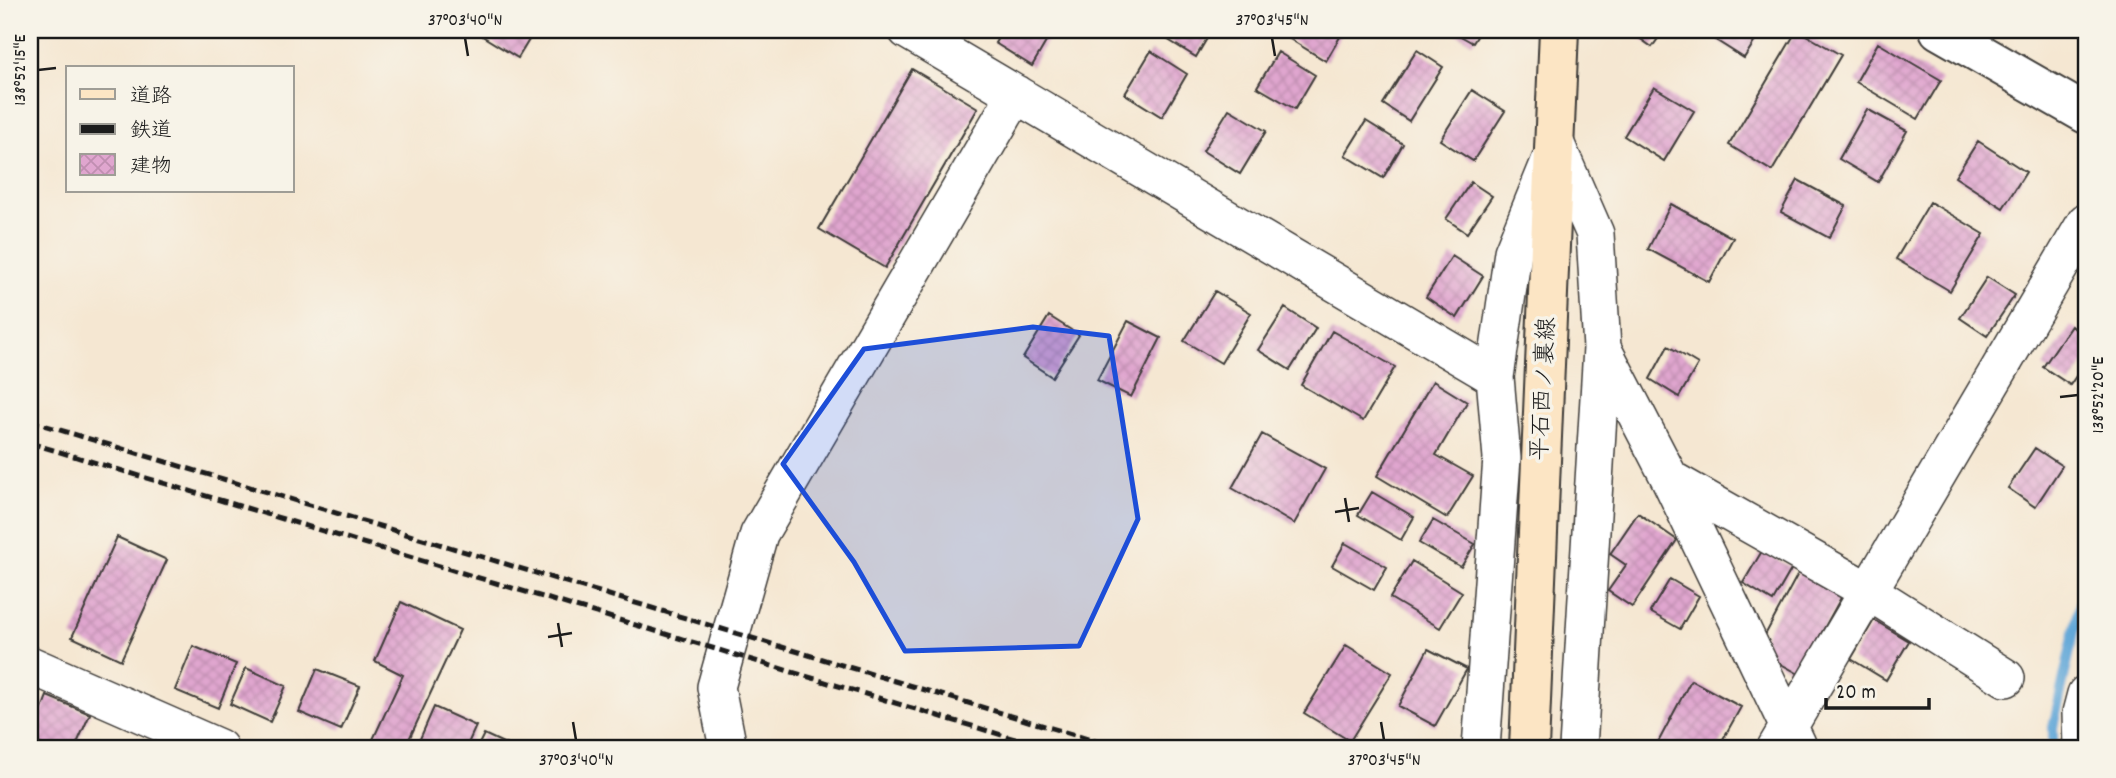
<svg xmlns="http://www.w3.org/2000/svg" width="2116" height="778" viewBox="0 0 2116 778" font-family="Dekko,'Klee One',sans-serif">
	<defs>
		<pattern id="building-cross-hatch" width="8" height="8" patternUnits="userSpaceOnUse" patternTransform="scale(1.75)"><rect width="8" height="8" fill="#e0a6cf"/><path d="M0 0l8 8M0 8l8-8" fill="none" stroke="#c08eb1"/></pattern>
	</defs>
	<rect width="100%" height="100%" fill="#f7f3e8"/>
	<filter id="ink" filterUnits="userSpaceOnUse"><feTurbulence type="fractalNoise" baseFrequency=".0143" numOctaves="2"/><feDisplacementMap in="SourceGraphic" scale="14" xChannelSelector="R" yChannelSelector="G"/><feConvolveMatrix kernelMatrix="1 2 1 2 8 2 1 2 1" color-interpolation-filters="sRGB"/></filter>
	<filter id="wash" filterUnits="userSpaceOnUse"><feTurbulence type="fractalNoise" baseFrequency=".00686" numOctaves="4" result="noise"/><feDisplacementMap in="SourceGraphic" scale="28" xChannelSelector="R" yChannelSelector="G"/><feGaussianBlur stdDeviation="1.57" result="paint"/><feColorMatrix in="noise" values="0 0 0 0 0 0 0 0 0 0 0 0 0 0 0 0 0 1.4 0 .05"/><feComposite in="paint" operator="in"/></filter>
	<g filter="url(#wash)">
		<rect width="100%" height="100%" fill="#f5e7d2"/>
		<g fill="none" stroke-linecap="round" stroke-linejoin="round">
			<path stroke="#62a7d8" stroke-width="10" d="M2053 748V727L2086 578"/>
		</g>
		<g id="blocks">
			<path fill="url(#building-cross-hatch)" d="M481 30H535L518 58 479 34Z
				M1003 30H1053L1032 66 995 43Z
				M1170 30H1212L1196 57 1165 38Z
				M1293 30H1344L1326 61 1288 38Z
				M1450 30H1481L1473 43Z
				M1628 30H1664L1652 47Z
				M1708 30H1762L1744 58 1706 34Z
				M1797 30 1841 55 1772 171 1729 145Z
				M1878 43 1941 80 1918 119 1856 82Z
				M1417 50 1443 67 1409 121 1383 104Z
				M1151 51 1187 74 1162 117 1125 94Z
				M1278 52 1315 75 1295 109 1257 87Z
				M912 69 978 108 885 268 819 229Z
				M1654 87 1694 111 1664 161 1624 136Z
				M1472 90 1505 111 1473 161 1440 140Z
				M1229 109 1266 131 1240 174 1203 151Z
				M1867 109 1907 131 1878 182 1839 159Z
				M1366 121 1403 144 1383 178 1345 155Z
				M1978 141 2026 172 2003 208 1955 177Z
				M1798 180 1846 206 1829 238 1781 212Z
				M1471 182 1492 196 1467 233 1446 219Z
				M1930 202 1984 234 1950 291 1896 259Z
				M1671 204 1733 238 1709 282 1648 249Z
				M1452 256 1483 276 1457 318 1426 297Z
				M1987 277 2015 295 1987 336 1960 318Z
				M1215 291 1251 313 1221 363 1184 341Z
				M1285 308 1316 328 1290 370 1258 350Z
				M1049 316 1079 335 1052 377 1023 358Z
				M1128 321 1161 338 1131 397 1097 380Z
				M2071 326 2086 337V361L2070 385 2043 367Z
				M1332 331 1395 367 1363 421 1301 385Z
				M1668 346 1698 364 1679 397 1650 379Z
				M1433 381 1467 402 1436 455 1473 476 1447 518 1377 476Z
				M1262 434 1325 469 1294 524 1232 488Z
				M2035 448 2062 466 2035 507 2008 488Z
				M1372 492 1414 517 1401 540 1358 515Z
				M1638 513 1677 540 1632 607 1608 591 1626 565 1610 554Z
				M1433 520 1475 544 1461 567 1419 543Z
				M117 537 167 560 121 660 72 637Z
				M1345 543 1387 567 1374 590 1332 566Z
				M1762 551 1792 568 1773 601 1743 583Z
				M1412 561 1462 592 1440 628 1390 598Z
				M1800 570 1843 594 1799 674 1772 659 1764 637Z
				M1670 579 1699 596 1680 629 1650 612Z
				M401 602 460 630 405 748H369L403 675 375 661Z
				M1874 620 1909 641 1886 680 1851 659Z
				M1346 645 1392 673 1350 741 1304 713Z
				M193 646 236 664 218 708 175 690Z
				M1428 649 1467 669 1435 726 1398 706Z
				M246 668 286 686 270 722 230 704Z
				M317 669 360 686 341 730 299 712Z
				M1691 680 1741 707 1718 748H1655Z
				M47 696 90 714 75 748H49L30 740Z
				M434 707 476 726 466 748H416Z
				M484 734 514 748H477Z"/>
		</g>
	</g>
	<g filter="url(#ink)">
		<use href="#blocks" fill-opacity="0" stroke="#3d3a37" stroke-width="2"/>
		<g fill="none" stroke-linecap="round" stroke-linejoin="round">
			<g stroke="#3d3a37" stroke-width="40">
				<path id="minor" d="M907 30 1495 377
					M1556 145 1595 234 1602 348 1578 748
					M1602 348 1670 479 1797 744
					M1670 479 1868 591 2006 678
					M30 665 219 748
					M728 748 716 687 759 534 1016 94
					M1481 748 1502 458 1495 377 1513 252 1551 159
					M1776 748 2086 222
					M2082 748 2081 713 2086 694"/>
			</g>
			<g stroke="#3d3a37" stroke-width="42">
				<path id="tertiary" d="M1939 30 2086 114"/>
			</g>
			<g stroke="#3d3a37" stroke-width="42">
				<path id="secondary" d="M1529 748 1559 30"/>
			</g>
			<use href="#minor" stroke="#fff" stroke-width="37"/>
			<use href="#tertiary" stroke="#fff" stroke-width="38"/>
			<use href="#secondary" stroke="#fce5c4" stroke-width="38"/>
			<path stroke="#1c1c1c" stroke-width="5" stroke-dasharray="10 5" stroke-linecap="butt" d="M30 421 1118 748
				M30 443 1045 748"/>
		</g>
	</g>
	<path fill="#1d4ed8" fill-opacity="0.2" stroke="#1d4ed8" stroke-width="5" stroke-linejoin="round" d="M1033 327 1109 336 1138 519 1079 646 905 651 854 562 783 464 864 349Z"/>
	<path fill="none" stroke="#1c1c1c" stroke-width="2.5" d="M465 38 468 56M1272 38 1275 56M38 70 56 68M2060 397 2078 395M1345 498 1349 522M1335 512 1359 508M558 623 562 647M548 637 572 633M573 722 576 740M1381 722 1384 740"/>
	<g text-anchor="middle" dominant-baseline="central" stroke-width="7" stroke-linejoin="round" paint-order="stroke">
		<g font-size="24" fill="#1c1c1c" stroke="#f7f3e8">
			<text transform="translate(1545 389) rotate(-87)">平石西ノ裏線</text>
		</g>
	</g>
	<rect width="2116" height="778" fill="none" stroke="#f7f3e8" stroke-width="77"/>
	<rect x="66" y="66" width="228" height="126" fill="#f7f3e8" stroke="#9f9d96" stroke-width="2"/>
	<rect x="80" y="89" width="35" height="10" fill="#fce5c4" stroke="#9f9d96" stroke-width="2"/>
	<text x="130" y="102" font-size="21" fill="#1c1c1c">道路</text>
	<rect x="80" y="124" width="35" height="10" fill="#1c1c1c" stroke="#9f9d96" stroke-width="2"/>
	<text x="130" y="136" font-size="21" fill="#1c1c1c">鉄道</text>
	<rect x="80" y="154" width="35" height="21" fill="url(#building-cross-hatch)" stroke="#9f9d96" stroke-width="2"/>
	<text x="130" y="172" font-size="21" fill="#1c1c1c">建物</text>
	<path d="M1826 698v10h103v-10" fill="none" stroke="#1c1c1c" stroke-width="3.5"/>
	<text x="1836" y="698" font-size="21" fill="#1c1c1c" stroke="#f7f3e8" stroke-width="5" paint-order="stroke">20 m</text>
	<rect x="38" y="38" width="2040" height="702" fill="none" stroke="#1c1c1c" stroke-width="2.5"/>
	<g font-size="18" text-anchor="middle" fill="#1c1c1c">
		<text x="465" y="25">37°03'40"N</text>
		<text x="1272" y="25">37°03'45"N</text>
		<text transform="translate(19 70) rotate(-90)" y="6">138°52'15"E</text>
		<text transform="translate(2097 395) rotate(-90)" y="6">138°52'20"E</text>
		<text x="576" y="765">37°03'40"N</text>
		<text x="1384" y="765">37°03'45"N</text>
	</g>
</svg>
